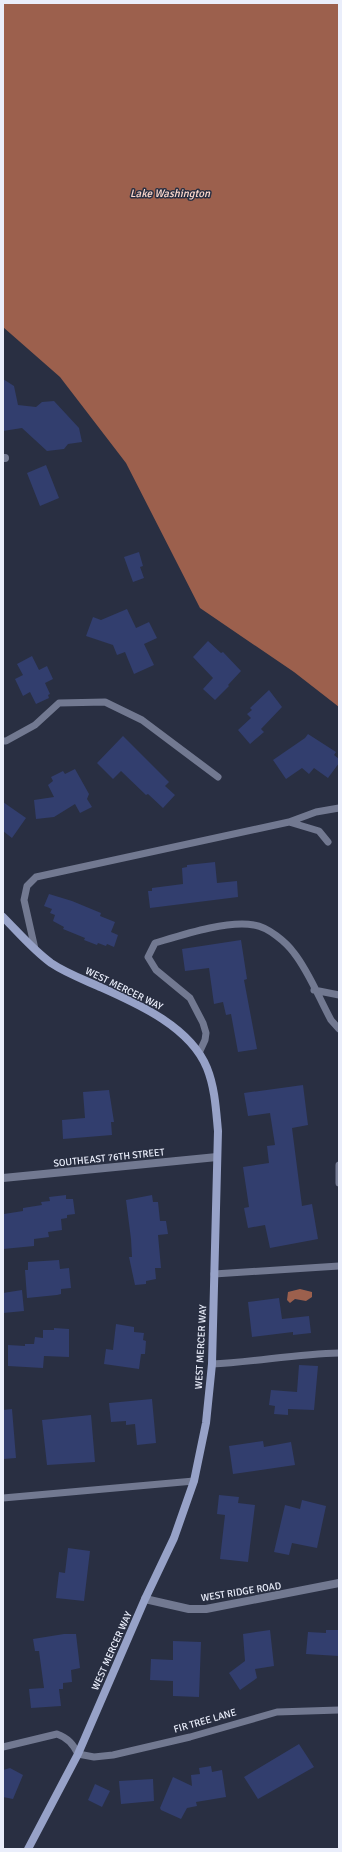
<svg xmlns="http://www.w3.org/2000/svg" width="342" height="1852" viewBox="0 0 342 1852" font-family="Signika,sans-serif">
	<rect width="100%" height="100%" fill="#292f42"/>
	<path fill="#9c604d" d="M3 3H339V707L294 672 200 608 126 463 60 377 3 327Z
		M300 1289 312 1292V1297L306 1301 295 1299 290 1303 287 1300 288 1292Z"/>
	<path fill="#323e6e" d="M3 379 14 386 18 405 36 407 42 402 54 401 79 428 82 442 68 444 64 449 47 451 22 428 3 431Z
		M46 465 59 498 40 506 27 473Z
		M139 552 143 566 140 567 144 578 133 582 124 557Z
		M127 609 136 628 149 622 157 638 144 644 154 665 134 674 125 652 117 655 113 645 86 636 93 617 101 620Z
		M208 641 221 653 223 652 241 671 228 685 229 686 215 700 203 689 213 678 193 657Z
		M32 656 39 670 47 666 53 679 45 683 50 694 48 695 49 698 36 704 30 692 23 696 15 679 23 675 17 664Z
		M269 690 282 707 261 729 264 732 250 744 238 730 251 718 247 714 252 710 250 708Z
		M308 734 336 752 334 755 339 759V763L328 778 314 768 309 774 302 768 286 779 273 760 305 738Z
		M123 736 169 782 165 786 175 795 163 808 148 794 146 795 121 771 113 779 97 763Z
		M75 769 89 794 87 799 92 807 80 813 75 804 54 817 36 819 34 800 54 797 48 785 53 781 51 777 63 771 65 774Z
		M3 802 26 818 12 838 3 831Z
		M215 862 217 883 237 881 238 897 150 908 148 891H152V888L183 884 182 868 187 867V865Z
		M49 894 72 901 101 913 100 916 115 922 111 932 118 935 114 947 107 944 106 946 98 943 97 945 84 940 85 938 63 929 64 927 53 921 55 915 50 913 52 909 44 906Z
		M241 940 247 979 244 980 257 1049 238 1052 231 1014 226 1015 223 1002 214 1004 209 968 185 971 182 949Z
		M303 1085 308 1125 292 1128 302 1206 312 1204 318 1239 270 1248 265 1225 248 1228 244 1208 249 1207 243 1167 269 1163 267 1146 275 1145 270 1113 248 1116 244 1093Z
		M109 1090 114 1122H111L112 1135 63 1139 62 1120 85 1118 83 1092Z
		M66 1195V1199H73L75 1214 67 1215V1218L61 1219 62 1230 48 1232 49 1237 34 1239V1246L3 1249 4 1214 23 1211V1208L42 1205 41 1202 50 1201 49 1197Z
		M152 1195 153 1202H158L160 1221H166L168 1234 158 1235 161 1268H155L156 1279 146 1281V1284L135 1285 129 1257H132L131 1239 126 1200Z
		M59 1260 60 1269 69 1268 71 1288 61 1289V1294L57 1295 27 1298 25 1270H28V1262Z
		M22 1290 24 1311 3 1313V1293Z
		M279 1298 282 1319 309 1316 311 1333 293 1335V1332L252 1337 248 1302Z
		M116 1324 134 1327V1332L144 1333 143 1340 146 1341 145 1354H141L139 1369 104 1364 106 1349 113 1350Z
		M54 1328 69 1329V1357L44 1356 43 1368 8 1366V1345L25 1346V1344H34L35 1337 43 1338V1330H54Z
		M299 1365 318 1366 314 1410 288 1409V1415L274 1414 275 1406 269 1405 271 1390 297 1392Z
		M152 1399 156 1443 137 1445 135 1424 126 1425V1421L111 1422 109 1403Z
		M12 1409 16 1458 3 1459V1410Z
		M91 1415 95 1462 47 1465 42 1420Z
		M263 1441 264 1447 291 1442 295 1465 233 1474 229 1446Z
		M219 1495 239 1497 238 1503 255 1505 248 1562 220 1559 225 1515 217 1514Z
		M302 1500 326 1506 317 1548 292 1543 289 1555 274 1552 285 1505 300 1509Z
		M68 1548 90 1551 84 1601 56 1598 59 1572 65 1573Z
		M270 1630 274 1666 255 1669 257 1678 240 1690 229 1673 245 1661 243 1634Z
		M326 1630H339V1656L306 1654 308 1632 326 1633Z
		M64 1634H76L80 1668 71 1670 72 1682 63 1683V1689H59L61 1706 31 1708 29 1689 44 1688 39 1651H35L33 1639Z
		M173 1641 201 1642 199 1697 173 1696V1681L150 1680 151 1659 173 1660Z
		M299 1744 314 1767 258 1799 244 1777Z
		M211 1766 212 1772 222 1770 226 1797 196 1802 197 1806 187 1808 181 1819 161 1810 160 1808 173 1777 192 1786 191 1775 200 1774 199 1768Z
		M10 1768 23 1775 13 1799 3 1797V1770Z
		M153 1779 154 1801 121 1804 119 1781Z
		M95 1784 110 1791 102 1807 88 1800Z"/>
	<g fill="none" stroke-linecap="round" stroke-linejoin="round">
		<path stroke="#727991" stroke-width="7" d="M3 741H6L35 725 59 703 105 702 142 720 218 777
			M328 842 319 831 289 822 316 812 339 808
			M35 949 24 900 27 886 36 877 289 822
			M314 990 339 995
			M199 1053 205 1040 206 1033 203 1023 190 998 156 970 148 957 155 943C182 935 227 920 254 925 268 927 286 942 294 953 309 972 319 998 331 1020L339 1029
			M339 1165V1183
			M214 1274 339 1266
			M212 1364C254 1362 296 1354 339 1353
			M3 1498 194 1481
			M3 1747 57 1734C68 1738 73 1744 78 1754L94 1757 113 1755 190 1737 277 1712 339 1710"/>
		<path stroke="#727991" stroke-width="8" d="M3 458H5
			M3 1178 217 1157
			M145 1599 189 1609H206L339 1583"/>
		<path stroke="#97a2c8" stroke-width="8" d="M3 917C18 932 33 950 51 963 66 973 82 979 98 986 136 1003 190 1026 207 1068 215 1088 216 1110 218 1131L212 1364 206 1423 194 1481 174 1538 145 1599 78 1754 28 1849"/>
	</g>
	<g text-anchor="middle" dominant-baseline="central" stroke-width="3" stroke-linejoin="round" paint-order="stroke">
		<g font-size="10" fill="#eaeefb" stroke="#292f42">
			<text transform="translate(124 989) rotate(26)">WEST MERCER WAY</text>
			<text transform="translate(109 1158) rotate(-6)">SOUTHEAST 76TH STREET</text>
			<text transform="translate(201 1347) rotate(-87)">WEST MERCER WAY</text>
			<text transform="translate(241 1592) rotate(-9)">WEST RIDGE ROAD</text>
			<text transform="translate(112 1651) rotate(-66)">WEST MERCER WAY</text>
			<text transform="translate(205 1721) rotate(-16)">FIR TREE LANE</text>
		</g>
		<g font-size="11" font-style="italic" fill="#fed9cd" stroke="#292f42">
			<text x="170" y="193">Lake Washington</text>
		</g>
	</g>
	<rect width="342" height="1852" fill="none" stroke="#eaeefb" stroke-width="8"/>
</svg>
